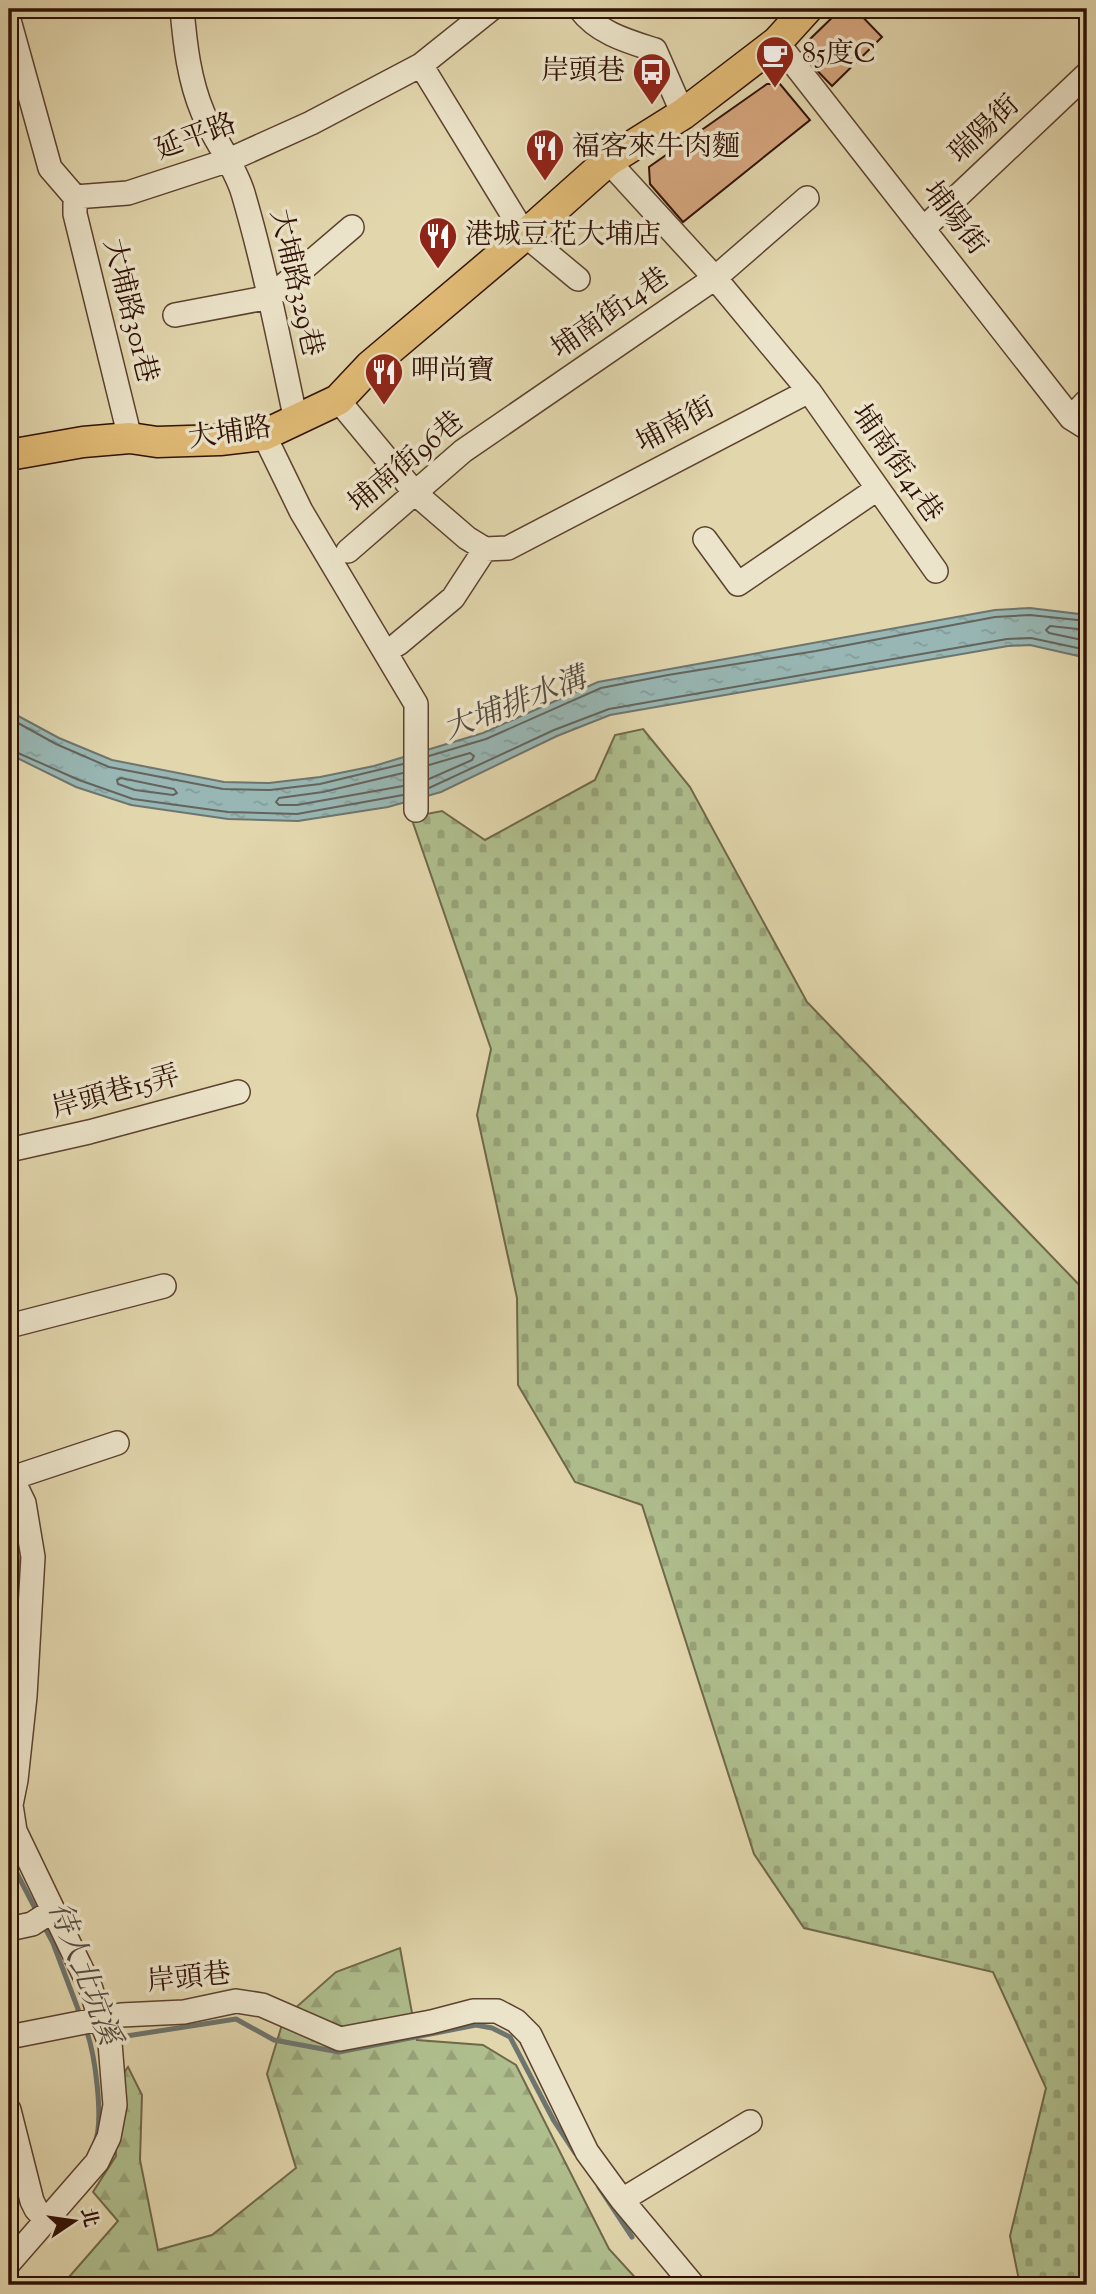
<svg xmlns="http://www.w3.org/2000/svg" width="1096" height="2294" viewBox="0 0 1096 2294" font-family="'Sorts Mill Goudy','Noto Serif TC',serif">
	<defs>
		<pattern id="forest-firs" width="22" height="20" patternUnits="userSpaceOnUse" patternTransform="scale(1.75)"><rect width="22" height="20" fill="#afbe8d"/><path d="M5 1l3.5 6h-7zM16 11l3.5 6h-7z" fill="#97a278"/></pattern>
		<pattern id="cemetery-stones" width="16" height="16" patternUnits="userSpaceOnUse" patternTransform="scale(1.75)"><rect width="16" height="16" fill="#afbe8d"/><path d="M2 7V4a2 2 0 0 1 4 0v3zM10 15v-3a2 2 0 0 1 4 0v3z" fill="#97a278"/></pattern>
		<pattern id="water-ripples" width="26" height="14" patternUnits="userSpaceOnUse" patternTransform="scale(1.75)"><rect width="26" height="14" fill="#98b7b4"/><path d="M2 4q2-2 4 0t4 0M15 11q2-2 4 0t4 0" fill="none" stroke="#839c99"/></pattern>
	</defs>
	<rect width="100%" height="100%" fill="#e2d6ad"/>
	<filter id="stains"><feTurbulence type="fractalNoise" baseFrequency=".00286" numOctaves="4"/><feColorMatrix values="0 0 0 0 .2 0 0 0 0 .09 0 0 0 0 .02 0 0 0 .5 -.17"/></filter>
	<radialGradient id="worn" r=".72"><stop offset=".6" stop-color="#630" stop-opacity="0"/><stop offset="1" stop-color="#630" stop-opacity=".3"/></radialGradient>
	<path fill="url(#forest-firs)" stroke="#706849" stroke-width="2" d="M400 1948 417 2040 483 2045 516 2065 609 2249 642 2285H62L118 2221 93 2192 116 2156 114 2087 128 2067 142 2095 140 2160 158 2250 212 2235 296 2168 267 2074 284 2018 336 1972Z"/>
	<path fill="url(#cemetery-stones)" stroke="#706849" stroke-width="2" d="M643 729 690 787 807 1002 1087 1293V2285H1020L1010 2236 1046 2088 993 1972 804 1928 754 1854 642 1505 575 1482 518 1385 517 1298 477 1115 491 1049 411 817 442 811 485 840 595 780 615 735Z"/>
	<path fill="url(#water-ripples)" stroke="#6e756e" stroke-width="2" d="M1030 608 1087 615V658L1030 645 1008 646 610 715 557 736 441 792 388 807 298 821 228 819 131 805 76 787 9 754V711L59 738 112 760 224 782 269 783 320 777 374 766 483 733 598 682 995 610Z"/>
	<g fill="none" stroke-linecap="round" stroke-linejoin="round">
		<path stroke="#64645c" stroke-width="2" d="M1087 630 1050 626 1046 630 1049 633 1087 641
			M9 718 56 744 109 767 223 789 270 790 320 784 403 764
			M9 749 79 780 133 799 228 812 297 814 403 795
			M429 756 486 739 601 688 668 675 816 651 995 617 1030 615 1087 621
			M429 765 470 753 474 756 472 760 429 779
			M403 773 323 792 279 798 276 802 279 805H297L403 786
			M121 778 174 789 177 793 173 795 135 790 118 784 117 780Z
			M429 788 554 730 609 709 1007 639 1031 638 1087 650"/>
		<path stroke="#6e756e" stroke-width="5" d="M9 1506 12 1512 21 1590
			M9 1687 20 1600
			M9 1858 38 1914
			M42 1922 53 1943 81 2017
			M86 2029C95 2054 104 2119 95 2143
			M113 2036 120 2037 236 2019 274 2040 339 2052 476 2025 492 2028 510 2037 554 2121 575 2153
			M599 2187 632 2237"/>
	</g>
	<path fill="#d5a57d" stroke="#301105" stroke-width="2" d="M841 9H855L882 37 832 86 808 61V41Z
		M767 84H780L810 120 683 222 650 184 649 167Z"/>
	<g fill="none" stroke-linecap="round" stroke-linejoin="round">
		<g stroke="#5c422f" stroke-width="26">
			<path id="minor" d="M182 9C185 44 189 80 203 113 214 140 234 164 243 193 265 268 280 345 296 421
				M580 9C598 33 627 41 655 50L683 114
				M9 20 50 168 75 197 128 193 229 160 311 123 421 65 491 9
				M777 42 1071 418 1087 428
				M421 65 525 235 578 279
				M608 161 715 278 809 391 936 571
				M75 197V214L130 438
				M923 229 1087 74
				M175 315 270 297 352 227
				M338 400 416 494 467 538 485 549 508 548 809 391
				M1071 418 1087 401
				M264 435 301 511 416 704V810
				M705 539 738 584 877 489
				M348 551 463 451 715 278 807 198
				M398 644 453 598 485 549
				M9 1150 89 1132 238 1092
				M9 1326 164 1286
				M9 1472 24 1503 33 1557 25 1696 16 1780 11 1805 15 1831 91 1989 100 2019 121 2015 184 2012 236 2001 262 2005 340 2039 431 2022 473 2011H497L516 2021 530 2035 587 2152 622 2200 693 2285
				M12 1478 117 1443
				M9 1929 32 1924 52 1911
				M9 2037 100 2019 110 2043 115 2105 109 2137 97 2162 9 2263
				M9 2110 32 2201 36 2209 45 2219
				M622 2200 750 2122"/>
		</g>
		<g stroke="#301105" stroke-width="33">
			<path id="major" d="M9 455 83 442 130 438 157 442 220 440 264 435 338 400 370 366 525 235 608 161 683 114 777 42 807 9"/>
		</g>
		<use href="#minor" stroke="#ece4ca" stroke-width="23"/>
		<use href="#major" stroke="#e1bb76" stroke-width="30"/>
	</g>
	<defs>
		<g id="cafe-pin" transform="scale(2.0125)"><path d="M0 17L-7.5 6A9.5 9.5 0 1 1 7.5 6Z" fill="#8f2418" stroke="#ece4ca"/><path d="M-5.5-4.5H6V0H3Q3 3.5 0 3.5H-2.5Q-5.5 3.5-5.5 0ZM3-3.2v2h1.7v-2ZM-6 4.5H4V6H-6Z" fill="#fff"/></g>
		<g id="bus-pin" transform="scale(2.0125)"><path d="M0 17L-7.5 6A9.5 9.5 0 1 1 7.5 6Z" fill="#8f2418" stroke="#ece4ca"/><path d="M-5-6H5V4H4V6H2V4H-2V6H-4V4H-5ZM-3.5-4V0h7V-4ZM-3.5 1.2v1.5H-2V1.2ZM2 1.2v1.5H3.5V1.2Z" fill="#fff"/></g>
		<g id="restaurant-pin" transform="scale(2.0125)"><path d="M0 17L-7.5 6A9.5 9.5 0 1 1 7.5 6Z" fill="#8f2418" stroke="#ece4ca"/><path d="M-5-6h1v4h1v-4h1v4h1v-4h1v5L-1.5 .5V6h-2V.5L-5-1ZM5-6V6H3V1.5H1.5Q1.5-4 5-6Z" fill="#fff"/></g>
	</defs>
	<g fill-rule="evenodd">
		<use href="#cafe-pin" x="775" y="55"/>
		<use href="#bus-pin" x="652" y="72"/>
		<use href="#restaurant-pin" x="545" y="148"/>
		<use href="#restaurant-pin" x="438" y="236"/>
		<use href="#restaurant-pin" x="384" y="372"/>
	</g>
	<g text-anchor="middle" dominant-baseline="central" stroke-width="7" stroke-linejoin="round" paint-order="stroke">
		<g font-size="28" fill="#301105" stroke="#ece4ca" text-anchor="start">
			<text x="802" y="55">85度C</text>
			<text x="625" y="72" text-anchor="end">岸頭巷</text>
			<text x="572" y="148">福客來牛肉麵</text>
			<text x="465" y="236">港城豆花大埔店</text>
			<text x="411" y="372">呷尚寶</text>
		</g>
		<g font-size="28" fill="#301105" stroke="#ece4ca">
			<text transform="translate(985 130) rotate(-43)">瑞陽街</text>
			<text transform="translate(196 138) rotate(-20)">延平路</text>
			<text transform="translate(954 219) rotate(52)">埔陽街</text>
			<text transform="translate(295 283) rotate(77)">大埔路329巷</text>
			<text transform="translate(129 311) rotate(76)">大埔路301巷</text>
			<text transform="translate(611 314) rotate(-35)">埔南街14巷</text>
			<text transform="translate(676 426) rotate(-28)">埔南街</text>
			<text transform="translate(230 434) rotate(-8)">大埔路</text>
			<text transform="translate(407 463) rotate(-40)">埔南街96巷</text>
			<text transform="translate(896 464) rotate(55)">埔南街41巷</text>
			<text transform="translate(116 1093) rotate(-15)">岸頭巷15弄</text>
			<text transform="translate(189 1979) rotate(-6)">岸頭巷</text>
		</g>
		<g font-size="30" font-style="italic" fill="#544b42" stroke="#ece4ca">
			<text transform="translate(515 705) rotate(-21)">大埔排水溝</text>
			<text transform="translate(83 1974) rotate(69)">待人北坑溪</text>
		</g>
	</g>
	<rect width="1096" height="2294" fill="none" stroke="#e2d6ad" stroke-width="35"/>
	<rect x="10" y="10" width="1075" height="2273" fill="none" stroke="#301105" stroke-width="3.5"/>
	<rect x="18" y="18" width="1061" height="2259" fill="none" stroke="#301105" stroke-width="2"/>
	<g transform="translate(74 2221) rotate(77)" stroke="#ece4ca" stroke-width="5" paint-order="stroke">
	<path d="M0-5L12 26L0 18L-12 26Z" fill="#301105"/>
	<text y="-10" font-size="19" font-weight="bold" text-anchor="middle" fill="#301105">北</text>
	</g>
	<rect width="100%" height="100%" filter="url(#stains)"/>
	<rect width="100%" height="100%" fill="url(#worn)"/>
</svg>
